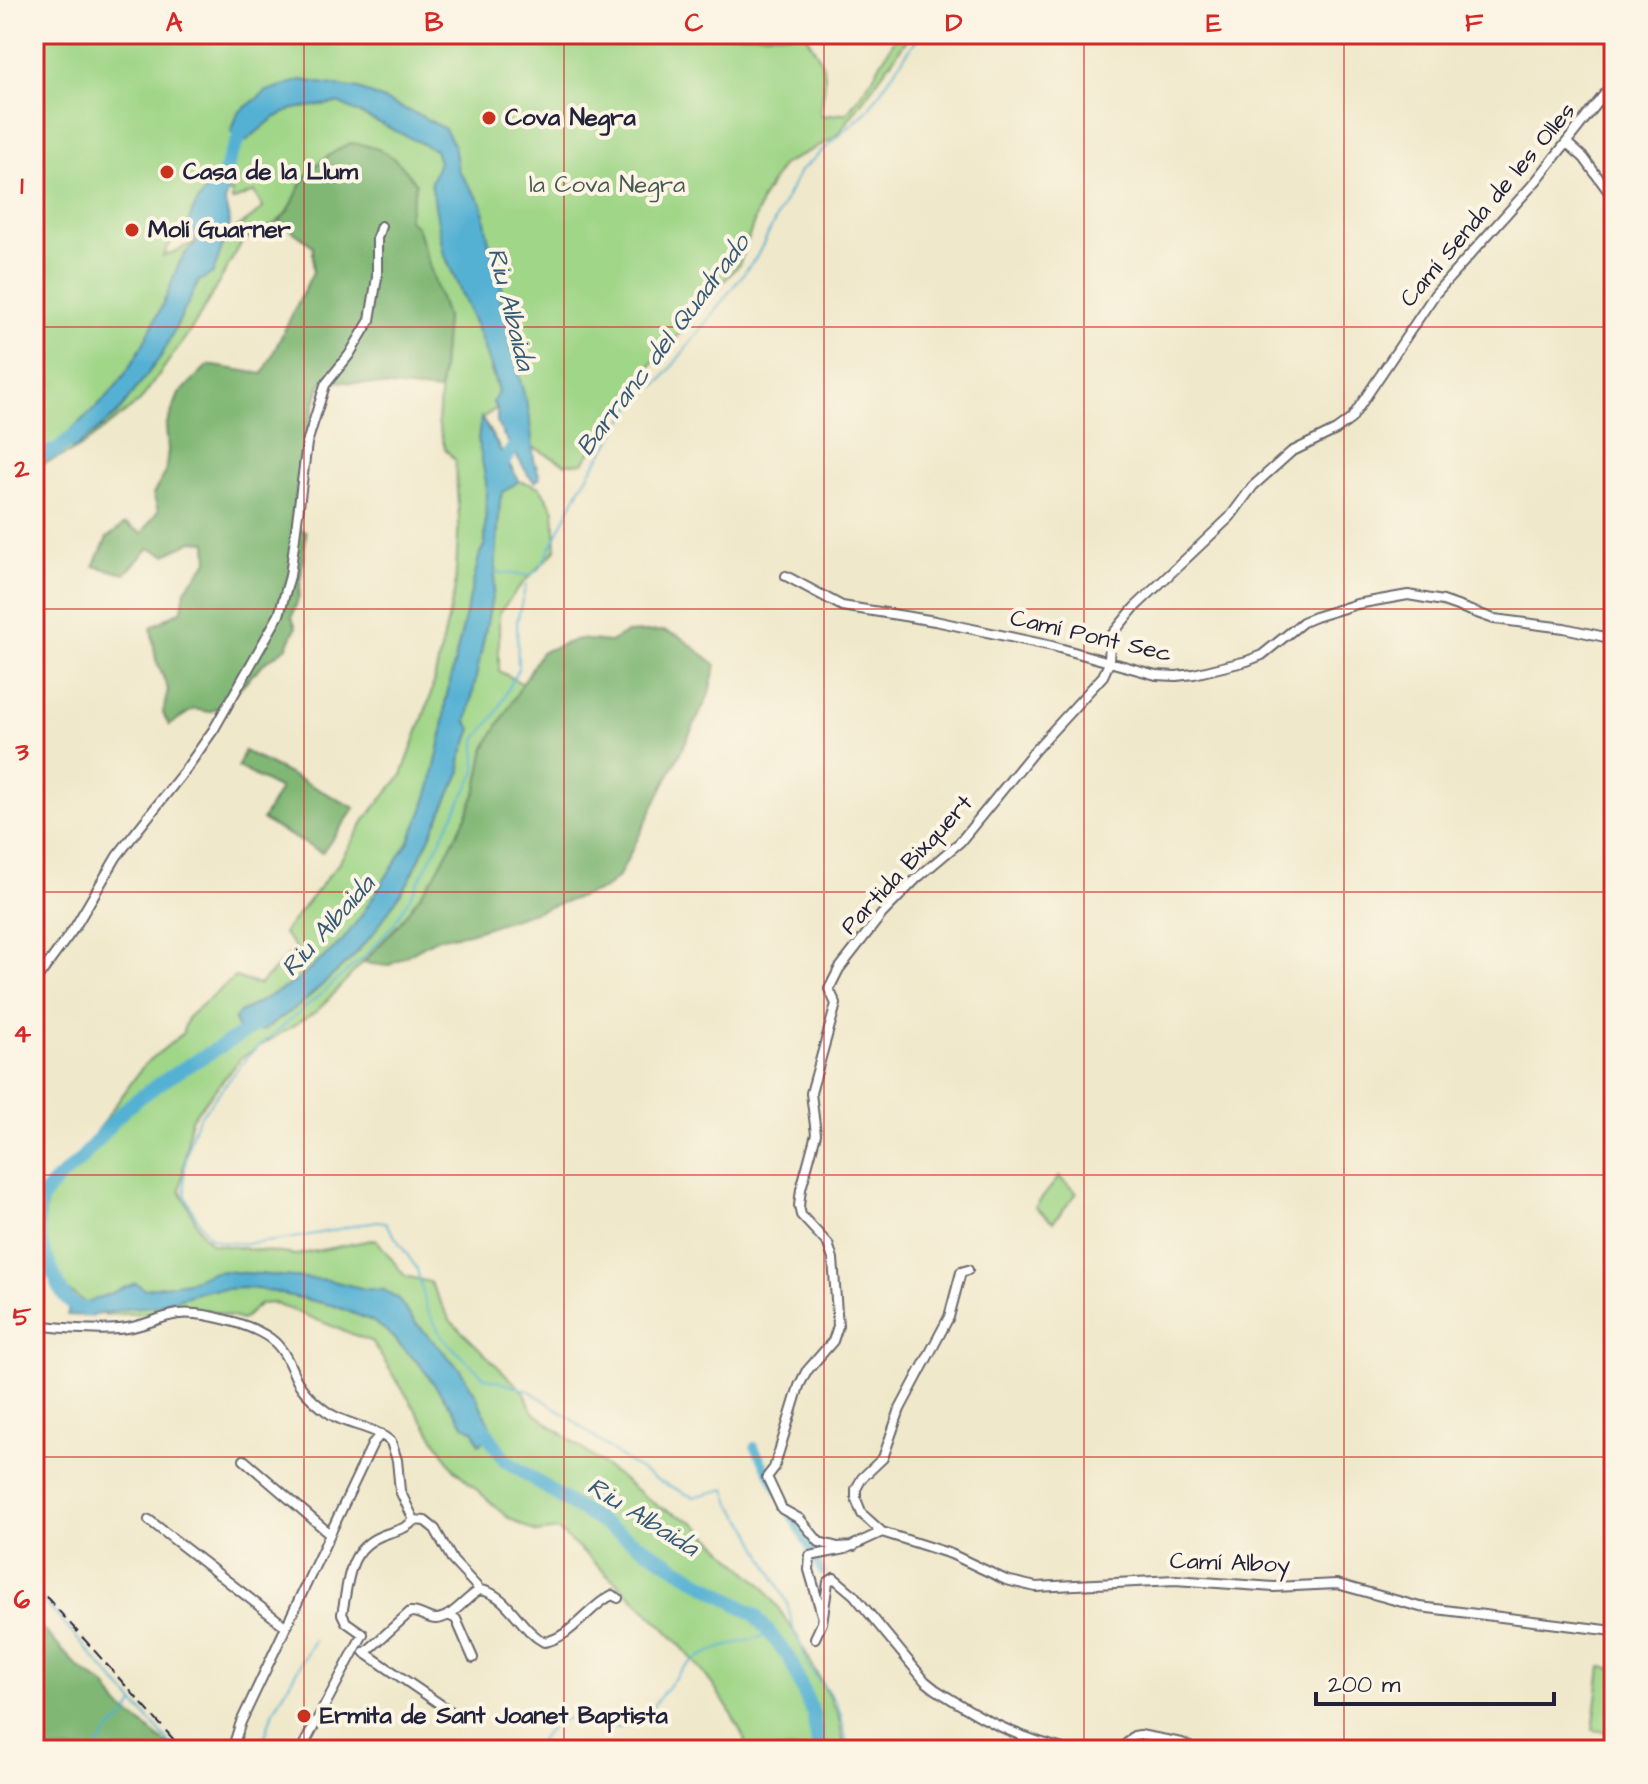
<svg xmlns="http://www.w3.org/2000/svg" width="1648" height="1784" viewBox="0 0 1648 1784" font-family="'Architects Daughter',sans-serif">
	<rect width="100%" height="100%" fill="#fcf5e5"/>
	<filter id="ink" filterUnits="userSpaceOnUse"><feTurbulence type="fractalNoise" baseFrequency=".0125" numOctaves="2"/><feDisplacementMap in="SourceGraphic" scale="16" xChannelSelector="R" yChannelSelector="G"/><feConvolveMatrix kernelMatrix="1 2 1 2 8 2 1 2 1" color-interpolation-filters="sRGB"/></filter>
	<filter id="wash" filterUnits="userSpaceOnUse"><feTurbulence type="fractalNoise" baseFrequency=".006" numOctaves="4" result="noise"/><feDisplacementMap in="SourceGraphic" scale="32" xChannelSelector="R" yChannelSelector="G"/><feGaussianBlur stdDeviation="1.8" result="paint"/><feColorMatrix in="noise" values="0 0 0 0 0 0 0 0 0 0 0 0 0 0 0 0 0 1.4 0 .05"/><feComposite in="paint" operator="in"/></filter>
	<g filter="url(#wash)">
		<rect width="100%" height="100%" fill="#f0e8ca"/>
		<path fill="#a0d688" stroke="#617c62" stroke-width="2" fill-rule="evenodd" d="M34 34H805C828 70 828 71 820 112L823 116 847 113 871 80 898 34H911L840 132 829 141 782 165 762 199 739 265 694 314 670 346 654 361 583 463 565 464 529 445 443 251 478 331 498 392 493 403 497 408 482 418 519 481 540 487 554 510 556 550 522 584 499 613V671L523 684 485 748 477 789 465 819 435 875 398 925 317 1011 241 1058 191 1119 180 1190 202 1234 212 1244 296 1255 376 1239 405 1276 430 1282 450 1320 525 1393 532 1411 659 1507 694 1522 764 1587 797 1636 838 1714 845 1750H749C713 1660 628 1594 558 1530L537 1533 507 1517 454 1469 372 1342 275 1303 260 1304 242 1320 208 1310 104 1315 64 1288 41 1237 47 1201 144 1065 182 1034 188 1017 235 977 259 985 296 948 283 933 338 864 367 817 402 775 430 698 455 588 459 519 455 460 445 449 438 423 446 317 417 227 301 186 294 205 279 221 242 242 195 324 140 401 78 449 34 468ZM232 192V201L254 192 263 208C235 233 227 231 194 243 183 247 174 253 163 256L170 243 221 195Z
			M1059 1177 1077 1193 1053 1222 1035 1207Z
			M1601 1667 1614 1669V1733L1593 1730Z"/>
		<path fill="#80b774" stroke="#516c58" stroke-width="2" d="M350 143C384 146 397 157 416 184L408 219 417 227 446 317 440 391 325 380 320 385 303 446 292 522 306 533 299 596 292 617 296 627 287 647 263 664 221 707 209 712 194 709 169 725 163 713 168 689 156 660 151 627 182 610 185 590 208 561 207 542 192 541 166 555 149 548 125 574 94 566 107 538 125 524 142 533 158 511 153 494 165 474 168 450 166 426 179 394 208 365 263 374 313 272V246L279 221C295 204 292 201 302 183 313 163 332 153 350 143Z
			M663 631 679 636 716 665 708 697 619 876 604 889 469 933 438 938 388 966 363 963 398 925 435 875 465 819 477 789 485 748 541 652 578 639 610 642 626 633Z
			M244 751 355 808 322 853 262 820 280 789 238 767Z
			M34 1620 78 1667 106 1686 119 1706 175 1750H34Z"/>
		<path fill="#55b1d3" stroke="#3c6a87" stroke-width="2" d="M301 80 359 89 423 117 445 129 454 145 458 170 482 204 490 248 502 273 501 302 509 324 511 349 519 358V377L529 411 534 460 540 478 535 482 529 476 497 424V408L493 403 498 392 497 384 478 331 443 251 431 182 439 162 435 150 338 103 293 109 274 118 242 144 231 132 238 113 267 91Z
			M215 178 228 180 225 203 230 224 213 273 199 281 162 355 117 414 73 450 65 436C79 421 96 409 110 393 135 365 150 331 166 297 174 278 178 256 195 244V232L189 229C187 211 205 193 215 178Z
			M481 418 519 481 502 493 500 501 494 588 467 722 472 729 460 761 461 771 409 881 373 934 351 959 300 1005 262 1031 238 1029 234 1020 239 1013 297 981 342 941 361 916 409 841 422 812 431 785 443 730 445 703 480 553 485 544 486 482 478 439Z
			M223 1271 328 1280 365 1289 384 1290 397 1298 415 1322 459 1368 476 1395 493 1433 479 1444 474 1431 465 1426 420 1365 385 1330 372 1321 335 1306 265 1290 245 1288 207 1290 155 1306 131 1308 89 1316 67 1315 70 1306 86 1303 136 1283 144 1289 188 1282 209 1273Z"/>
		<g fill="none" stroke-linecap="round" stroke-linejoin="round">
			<path stroke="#55b1d3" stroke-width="2" d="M493 572 530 576 541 567 580 488 635 402 661 381 757 256 800 171 867 111 920 34
				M526 585 517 621 518 669 496 714 476 740V772L413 892 393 925 365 956 248 1056 201 1115C189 1132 181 1175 186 1196 190 1209 201 1223 208 1236 236 1256 341 1228 376 1221L385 1222 417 1269 427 1310 443 1338 484 1377 530 1391 566 1415 624 1460 659 1481 693 1497 726 1489 731 1504 749 1528 787 1603 795 1635 801 1644 808 1666 835 1701 841 1715 848 1750
				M34 1283 54 1272
				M34 1590 176 1750
				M96 1749 110 1730 126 1717 133 1705
				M261 1750 272 1714 314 1640
				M535 1750C567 1686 603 1739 630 1725 654 1713 665 1685 685 1667 706 1648 743 1643 770 1634"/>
			<path stroke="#55b1d3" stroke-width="8" d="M754 1446 822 1572"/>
			<path stroke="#55b1d3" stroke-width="14" d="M219 195 230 156 246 125
				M34 457 55 451 81 430
				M495 473 519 440 518 435
				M87 1309C62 1307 60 1285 50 1266 40 1246 33 1223 41 1201 48 1184 67 1173 79 1161 96 1143 110 1122 129 1106 170 1073 219 1049 264 1020
				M478 1420 505 1460 566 1501 755 1615 790 1659 813 1714 819 1750"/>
		</g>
	</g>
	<g filter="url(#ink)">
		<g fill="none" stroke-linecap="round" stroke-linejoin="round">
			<g stroke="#6a676d" stroke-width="12">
				<path id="minor" d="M1567 143 1584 158 1614 199
					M786 576 842 606 935 621 1052 646 1156 675 1176 676 1194 674 1247 661 1262 655 1303 622 1315 617 1357 604 1408 595 1443 601 1494 619 1564 628 1614 639
					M34 983 75 927 117 856 186 769 214 729 279 615 290 576 307 443 325 385 349 355 370 320 377 277V238L381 226
					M34 1325C62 1328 91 1331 119 1329 141 1328 158 1317 178 1314 202 1311 251 1324 271 1339 283 1348 288 1361 294 1374 299 1388 314 1402 326 1411 345 1426 373 1425 391 1442L397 1460 400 1491 414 1520C407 1529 397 1530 386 1534 347 1547 349 1580 342 1614L346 1622 363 1634 301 1750
					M244 1460 329 1533
					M149 1520 285 1626
					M414 1520 425 1521 435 1529 453 1561 480 1590
					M882 1532 862 1514 856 1499V1489L862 1478 883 1458 900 1409 949 1317 961 1272 968 1270
					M854 1546 838 1547 819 1542 800 1519 782 1509 767 1477 774 1468 799 1386 806 1372 833 1341 838 1326 833 1259 828 1244 801 1215 799 1206 801 1189 816 1134 811 1093 836 1004 829 989 839 969 882 914 916 879 960 842 1035 750 1103 676 1109 663 1110 637 1134 608 1230 517 1253 486 1291 452 1336 430 1351 419 1435 294 1536 181 1614 82
					M448 1615 456 1619 473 1658
					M822 1615 809 1570 810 1556 845 1549 882 1532 951 1554 1006 1580 1036 1587 1175 1580 1274 1587 1337 1584 1420 1607 1614 1631
					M815 1638 822 1623 828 1582 834 1578 854 1595 925 1681 935 1689C982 1719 1012 1736 1067 1750
					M364 1652 450 1711
					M365 1653 410 1612C420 1611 426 1619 436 1619 452 1619 466 1597 480 1590 509 1594 519 1629 544 1642 571 1638 588 1607 612 1595L618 1598
					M232 1750 241 1722 373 1443 381 1434
					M1120 1750 1134 1736 1140 1735 1182 1743 1196 1750"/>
			</g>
			<use href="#minor" stroke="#fff" stroke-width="8"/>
			<path stroke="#22223b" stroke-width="2" stroke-dasharray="12 6" stroke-linecap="butt" d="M34 887 43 843V768
				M34 1583 183 1750"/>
		</g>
	</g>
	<path fill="none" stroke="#d62828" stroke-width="2" stroke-opacity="0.55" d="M304 34V1750M564 34V1750M824 34V1750M1084 34V1750M1344 34V1750M34 327H1614M34 609H1614M34 892H1614M34 1175H1614M34 1457H1614"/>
	<g fill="#c8321e" stroke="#fcf5e5" stroke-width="3">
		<circle cx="489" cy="118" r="8"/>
		<circle cx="167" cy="172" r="8"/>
		<circle cx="132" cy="230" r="8"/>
		<circle cx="304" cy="1716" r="8"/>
	</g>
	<g text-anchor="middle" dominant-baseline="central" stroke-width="8" stroke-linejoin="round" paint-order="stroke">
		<g font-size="24" font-weight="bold" fill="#22223b" stroke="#fcf5e5" text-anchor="start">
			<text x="505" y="118">Cova Negra</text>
			<text x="183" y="172">Casa de la Llum</text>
			<text x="148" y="230">Molí Guarner</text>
			<text x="320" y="1716">Ermita de Sant Joanet Baptista</text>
		</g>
		<g font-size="24" fill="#485852" stroke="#fcf5e5">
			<text x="607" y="185">la Cova Negra</text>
		</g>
		<g font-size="24" fill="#22223b" stroke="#fcf5e5">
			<text transform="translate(1488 205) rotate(-50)">Camí Senda de les Olles</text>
			<text transform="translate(1091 636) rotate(13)">Camí Pont Sec</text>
			<text transform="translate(907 865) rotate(-47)">Partida Bixquert</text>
			<text transform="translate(1230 1563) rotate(2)">Camí Alboy</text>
		</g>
		<g font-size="26" font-style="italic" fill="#365b78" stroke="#fcf5e5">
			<text transform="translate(511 309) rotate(76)">Riu Albaida</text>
			<text transform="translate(663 345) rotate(-53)">Barranc del Quadrado</text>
			<text transform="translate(328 926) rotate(-48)">Riu Albaida</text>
			<text transform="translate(643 1517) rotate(32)">Riu Albaida</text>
		</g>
	</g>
	<rect width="1648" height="1784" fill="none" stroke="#fcf5e5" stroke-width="88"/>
	<path d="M1316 1692v12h238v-12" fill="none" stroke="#22223b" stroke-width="4"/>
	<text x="1328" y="1692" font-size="24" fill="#22223b" stroke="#fcf5e5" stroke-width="6" paint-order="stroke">200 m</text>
	<rect x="44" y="44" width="1560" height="1696" fill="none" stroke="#d62828" stroke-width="3"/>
	<g font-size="26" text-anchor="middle" font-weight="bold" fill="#d62828">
		<text x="174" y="31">A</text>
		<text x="434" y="31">B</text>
		<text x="694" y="31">C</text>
		<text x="954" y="31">D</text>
		<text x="1214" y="31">E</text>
		<text x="1474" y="31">F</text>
		<text x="22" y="194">1</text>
		<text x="22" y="477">2</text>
		<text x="22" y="760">3</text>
		<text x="22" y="1042">4</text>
		<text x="22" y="1325">5</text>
		<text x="22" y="1608">6</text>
	</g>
</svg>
